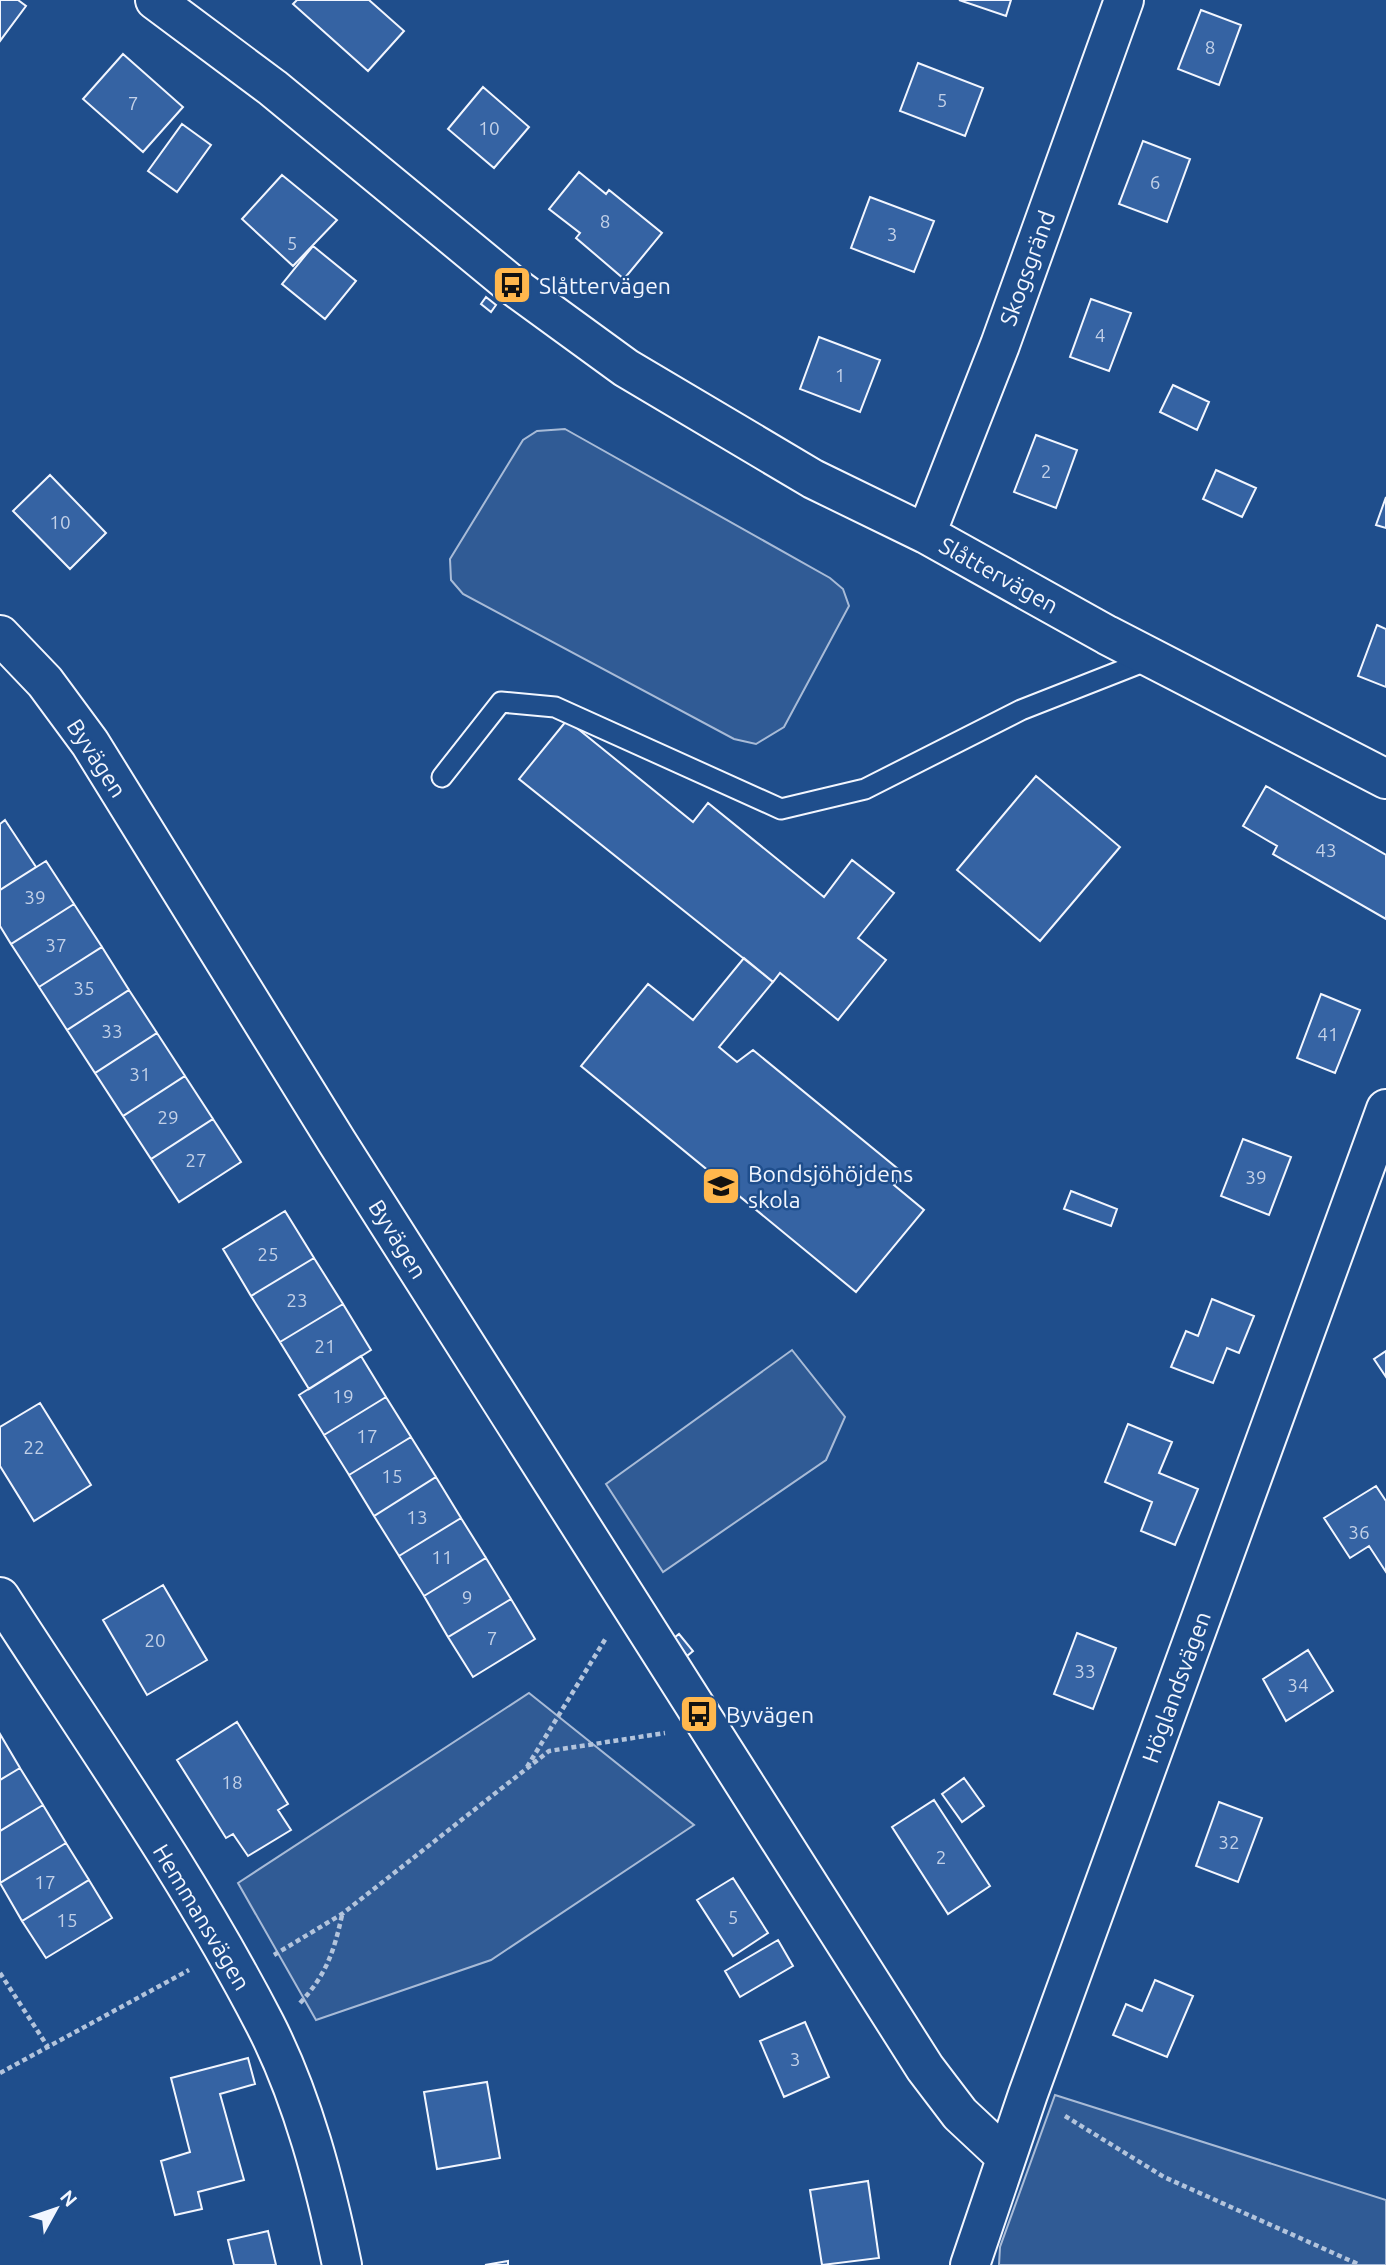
<svg xmlns="http://www.w3.org/2000/svg" width="1386" height="2265" viewBox="0 0 1386 2265" font-family="Ubuntu,sans-serif">
	<rect width="100%" height="100%" fill="#1f4e8c"/>
	<path fill="#305b95" stroke="#a8bbd7" stroke-width="2" d="M565 429 830 578 843 589 849 606 784 727 756 744 734 739 463 594 451 580 450 559 523 440 537 431Z
		M792 1350 845 1417 826 1460 663 1572 606 1484Z
		M529 1693 694 1825 491 1960 316 2020 238 1883Z
		M1055 2095 1386 2200V2265H999L1000 2247Z"/>
	<path fill="#3563a3" stroke="#f2f6ff" stroke-width="2" d="M0 0H18L26 6 0 41Z
		M297 0H369L404 31 368 71 293 4Z
		M959 0H1011L1006 16Z
		M1201 10 1241 25 1219 85 1178 69Z
		M123 54 183 107 143 152 83 99Z
		M918 63 983 88 965 136 900 111Z
		M483 87 529 127 494 168 448 129Z
		M182 124 211 145 177 192 148 171Z
		M1143 141 1190 159 1167 222 1119 204Z
		M579 172 606 194 609 190 662 233 624 279 576 238 580 233 549 209Z
		M282 175 337 220 293 266 242 219Z
		M870 197 934 221 914 272 851 248Z
		M313 246 356 281 325 319 282 284Z
		M486 297 496 305 491 312 481 304Z
		M1091 299 1131 313 1109 371 1070 357Z
		M819 337 880 360 860 412 800 389Z
		M1173 385 1209 402 1197 430 1160 412Z
		M1036 435 1077 450 1056 508 1014 492Z
		M1216 470 1256 488 1242 517 1203 499Z
		M50 475 106 533 70 569 13 511Z
		M1386 497V528L1376 525Z
		M1377 625 1386 629V687L1358 676Z
		M567 720 693 822 708 803 824 897 852 860 894 893 858 938 886 960 838 1020 780 973 773 982 519 779Z
		M1036 776 1120 847 1040 941 957 870Z
		M1266 786 1386 855V919L1273 854 1277 846 1243 826Z
		M5 820 36 867 0 890V824Z
		M46 861 74 904 11 944 0 926V890Z
		M74 904 102 947 39 987 11 944Z
		M102 947 129 990 67 1030 39 987Z
		M744 958 773 982 719 1047 737 1062 753 1050 903 1173 894 1185 924 1210 856 1292 581 1066 648 984 693 1020Z
		M129 990 157 1033 95 1073 67 1030Z
		M1321 994 1360 1010 1335 1073 1297 1058Z
		M157 1033 185 1076 123 1116 95 1073Z
		M185 1076 213 1119 151 1159 123 1116Z
		M213 1119 241 1162 179 1202 151 1159Z
		M1243 1139 1291 1157 1269 1215 1221 1196Z
		M1071 1191 1117 1209 1111 1226 1064 1209Z
		M285 1211 314 1258 251 1296 223 1249Z
		M314 1258 343 1304 280 1342 251 1296Z
		M1212 1299 1254 1316 1239 1353 1227 1348 1213 1383 1171 1367 1186 1331 1198 1336Z
		M343 1304 371 1350 309 1389 280 1342Z
		M1386 1351V1377L1374 1359Z
		M361 1356 386 1397 324 1435 299 1395Z
		M386 1397 411 1437 349 1475 324 1435Z
		M40 1403 91 1485 34 1521 0 1466V1427Z
		M1128 1424 1172 1442 1159 1473 1198 1489 1175 1545 1141 1531 1152 1502 1105 1482Z
		M411 1437 436 1477 374 1516 349 1475Z
		M436 1477 461 1518 399 1556 374 1516Z
		M1376 1486 1386 1501V1572L1369 1546 1350 1558 1324 1518Z
		M461 1518 486 1558 424 1596 399 1556Z
		M486 1558 511 1599 448 1637 424 1596Z
		M163 1585 207 1660 147 1695 103 1620Z
		M511 1599 535 1639 473 1677 448 1637Z
		M1077 1633 1116 1648 1093 1709 1054 1694Z
		M679 1634 693 1651 687 1656 674 1638Z
		M1308 1650 1333 1691 1286 1721 1263 1679Z
		M237 1722 288 1804 278 1810 291 1830 248 1856 233 1834 226 1838 177 1760Z
		M0 1734 20 1768 0 1780Z
		M20 1768 43 1805 0 1831V1780Z
		M964 1778 984 1806 962 1822 942 1794Z
		M934 1800 990 1886 948 1914 892 1827Z
		M1219 1802 1262 1818 1238 1882 1196 1866Z
		M43 1805 66 1843 0 1883V1831Z
		M66 1843 89 1880 22 1921 0 1883Z
		M733 1878 768 1933 733 1956 697 1900Z
		M89 1880 112 1918 46 1958 22 1921Z
		M778 1940 793 1966 740 1997 725 1971Z
		M1155 1980 1193 1996 1167 2057 1113 2035 1126 2004 1142 2011Z
		M805 2022 829 2077 784 2097 760 2041Z
		M248 2058 255 2084 220 2094 244 2180 198 2192 202 2209 175 2215 161 2161 190 2152 171 2078Z
		M487 2082 500 2158 437 2169 424 2092Z
		M868 2181 879 2258 822 2265 810 2190Z
		M268 2231 276 2265H234L228 2240Z
		M508 2261V2265H485Z"/>
	<g fill="none" stroke-linecap="round" stroke-linejoin="round">
		<g stroke="#f2f6ff" stroke-width="23">
			<path id="lane" d="M442 777 501 702 555 707 781 809 865 789 1021 710 1151 659"/>
		</g>
		<g stroke="#f2f6ff" stroke-width="42">
			<path id="street" d="M155 0 273 88 512 285 626 368 813 479 926 534 1107 635 1386 779
				M926 534 1000 345 1124 0
				M0 635 45 682 90 743 337 1142 925 2068 960 2114 1006 2157
				M0 1597C90 1737 188 1875 265 2024 303 2098 325 2184 342 2265
				M970 2265 1028 2094 1386 1109"/>
		</g>
		<path stroke="#b3c4dc" stroke-width="4.5" stroke-dasharray="5 3.5" stroke-linecap="butt" d="M527 1767 606 1638
			M274 1955 342 1914 549 1751 665 1733
			M0 1973 48 2047
			M300 2003C326 1975 334 1952 342 1915
			M0 2073 189 1970
			M1065 2116 1164 2177 1360 2265"/>
		<use href="#lane" stroke="#1f4e8c" stroke-width="19"/>
		<use href="#street" stroke="#1f4e8c" stroke-width="38"/>
	</g>
	<defs>
		<g id="bus-square" transform="scale(2.0125)"><rect x="-9" y="-9" width="18" height="18" rx="4" fill="#ffb74d" stroke="#1f4e8c"/><path d="M-5-6H5V4H4V6H2V4H-2V6H-4V4H-5ZM-3.5-4V0h7V-4ZM-3.5 1.2v1.5H-2V1.2ZM2 1.2v1.5H3.5V1.2Z" fill="#111"/></g>
		<g id="school-square" transform="scale(2.0125)"><rect x="-9" y="-9" width="18" height="18" rx="4" fill="#ffb74d" stroke="#1f4e8c"/><path d="M0-5L7-2L0 1L-7-2ZM-4 1L0 2.5L4 1V4Q0 6-4 4Z" fill="#111"/></g>
	</defs>
	<g fill-rule="evenodd">
		<use href="#bus-square" x="512" y="285"/>
		<use href="#school-square" x="721" y="1186"/>
		<use href="#bus-square" x="699" y="1714"/>
	</g>
	<g text-anchor="middle" dominant-baseline="central" stroke-width="5" stroke-linejoin="round" paint-order="stroke">
		<g font-size="19" fill="#c3d1e8">
			<text x="1210" y="47">8</text>
			<text x="942" y="100">5</text>
			<text x="133" y="103">7</text>
			<text x="489" y="128">10</text>
			<text x="1155" y="182">6</text>
			<text x="605" y="221">8</text>
			<text x="892" y="234">3</text>
			<text x="292" y="243">5</text>
			<text x="1100" y="335">4</text>
			<text x="840" y="375">1</text>
			<text x="1046" y="471">2</text>
			<text x="60" y="522">10</text>
			<text x="1326" y="850">43</text>
			<text x="35" y="897">39</text>
			<text x="56" y="945">37</text>
			<text x="84" y="988">35</text>
			<text x="112" y="1031">33</text>
			<text x="1328" y="1034">41</text>
			<text x="140" y="1074">31</text>
			<text x="168" y="1117">29</text>
			<text x="196" y="1160">27</text>
			<text x="1256" y="1177">39</text>
			<text x="268" y="1254">25</text>
			<text x="297" y="1300">23</text>
			<text x="325" y="1346">21</text>
			<text x="343" y="1396">19</text>
			<text x="367" y="1436">17</text>
			<text x="34" y="1447">22</text>
			<text x="392" y="1476">15</text>
			<text x="417" y="1517">13</text>
			<text x="1359" y="1532">36</text>
			<text x="442" y="1557">11</text>
			<text x="467" y="1597">9</text>
			<text x="492" y="1638">7</text>
			<text x="155" y="1640">20</text>
			<text x="1085" y="1671">33</text>
			<text x="1298" y="1685">34</text>
			<text x="232" y="1782">18</text>
			<text x="1229" y="1842">32</text>
			<text x="941" y="1857">2</text>
			<text x="45" y="1882">17</text>
			<text x="733" y="1917">5</text>
			<text x="67" y="1920">15</text>
			<text x="795" y="2059">3</text>
		</g>
		<g font-size="23" fill="#f2f6ff" stroke="#1f4e8c">
			<text transform="translate(1027 268) rotate(-70)">Skogsgränd</text>
			<text transform="translate(999 575) rotate(29)">Slåttervägen</text>
			<text transform="translate(97 758) rotate(57)">Byvägen</text>
			<text transform="translate(398 1239) rotate(58)">Byvägen</text>
			<text transform="translate(1176 1687) rotate(-70)">Höglandsvägen</text>
			<text transform="translate(202 1917) rotate(59)">Hemmansvägen</text>
		</g>
		<g font-size="23" fill="#f2f6ff" stroke="#1f4e8c" text-anchor="start">
			<text x="539" y="285">Slåttervägen</text>
			<text x="748" y="1173">Bondsjöhöjdens<tspan x="748" dy="26">skola</tspan></text>
			<text x="726" y="1714">Byvägen</text>
		</g>
	</g>
	<g transform="translate(56 2209) rotate(50)" stroke="#1f4e8c" stroke-width="5" paint-order="stroke">
	<path d="M0-5L12 26L0 18L-12 26Z" fill="#f2f6ff"/>
	<text y="-10" font-size="19" font-weight="bold" text-anchor="middle" fill="#f2f6ff">N</text>
	</g>
</svg>
